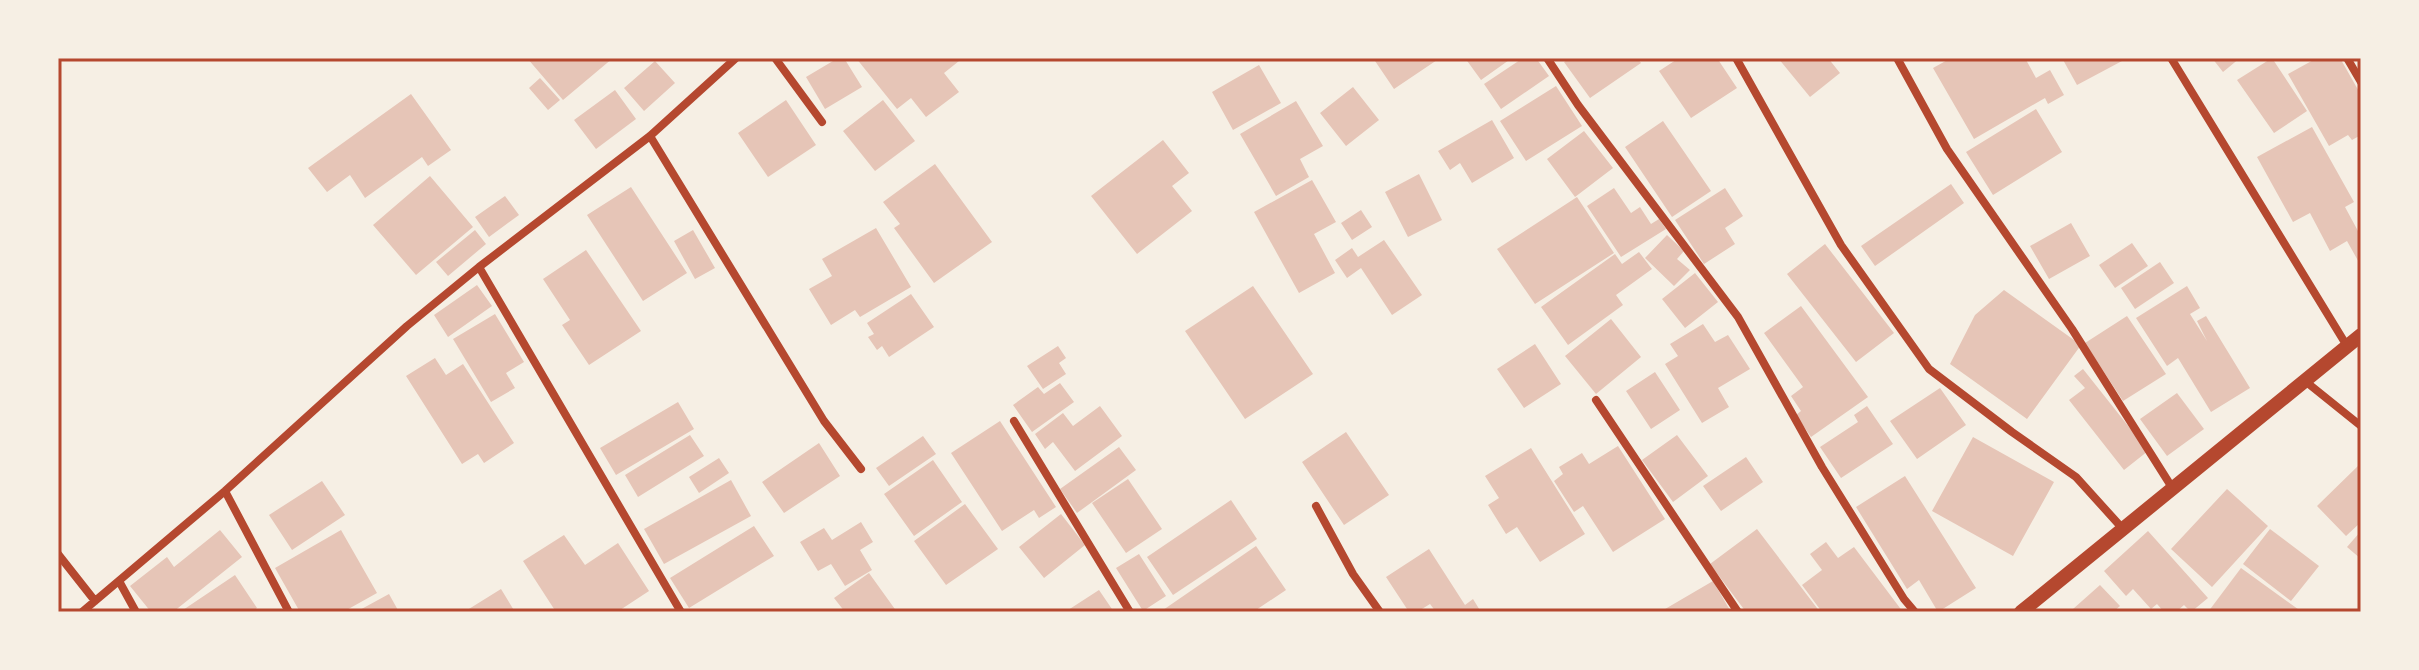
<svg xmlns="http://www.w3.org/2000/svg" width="2419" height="670" viewBox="0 0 2419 670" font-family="'PT Sans',sans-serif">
	<rect width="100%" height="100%" fill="#f6efe4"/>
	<path fill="#e6c5b7" d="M527 58H613L563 100Z
		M838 58H844L862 87 825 109 806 77Z
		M856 58H957L959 61 944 73 959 92 926 117 911 98 897 109Z
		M1373 58H1440L1394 89Z
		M1465 58H1512L1481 80Z
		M1523 58H1536L1549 76 1501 109 1484 84Z
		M1570 58H1637L1641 63 1590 98 1564 62Z
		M1679 58H1717L1737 88 1691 118 1659 71Z
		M1778 58H1828L1840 73 1810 97Z
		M1951 58H2025L2036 78 2050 70 2064 95 2048 104 2045 98 1974 139 1933 68Z
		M2062 58H2121L2122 61 2077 85Z
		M2212 58H2240L2223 72Z
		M2272 58 2307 111 2274 133 2237 80Z
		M2317 58H2340L2361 95V135L2352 140 2348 135 2329 146 2288 74Z
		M655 61 675 83 644 111 624 88Z
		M1259 65 1281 103 1233 130 1212 92Z
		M540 78 560 100 548 110 529 88Z
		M1556 86 1582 126 1526 161 1500 121Z
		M1353 87 1379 120 1346 146 1320 113Z
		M615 90 636 119 596 149 574 120Z
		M411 94 451 150 428 166 422 157 365 198 350 175 327 192 308 168Z
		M786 100 816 145 768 177 738 133Z
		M883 100 915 141 875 171 843 131Z
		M1296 101 1323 146 1300 159 1309 177 1276 196 1240 134Z
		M2036 109 2062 152 1993 195 1966 152Z
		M1492 120 1514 158 1472 183 1460 163 1450 170 1438 151Z
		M1663 121 1711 191 1672 217 1625 147Z
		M2312 127 2354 202 2345 207 2358 231 2361 230V266L2347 241 2330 251 2310 213 2293 222 2257 157Z
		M1584 131 1613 168 1575 197 1547 159Z
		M1163 140 1189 173 1172 186 1192 211 1137 254 1091 196Z
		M935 164 992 242 934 283 894 228 900 224 883 202Z
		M1419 174 1442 220 1408 237 1385 192Z
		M430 176 473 227 416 275 373 225Z
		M1312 180 1336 222 1314 234 1335 273 1299 293 1254 212Z
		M1951 184 1964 203 1875 266 1861 246Z
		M631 187 687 273 643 301 587 215Z
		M1614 188 1631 213 1640 207 1651 224 1659 219 1666 229 1621 257 1587 206Z
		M1725 188 1743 216 1725 228 1735 244 1704 264 1675 220Z
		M505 196 519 215 489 237 475 217Z
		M1577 197 1614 253 1535 304 1497 249Z
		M1361 210 1372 227 1352 240 1341 223Z
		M2071 223 2090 256 2049 279 2030 246Z
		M876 228 911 287 860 317 855 310 831 325 809 289 832 276 822 259Z
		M475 230 486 244 448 276 436 262Z
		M693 230 715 268 695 279 674 241Z
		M1667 235 1684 251 1677 259 1690 270 1674 286 1645 258Z
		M1384 240 1422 295 1392 315 1361 268 1347 278 1335 260 1352 248 1358 257Z
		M2132 243 2148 266 2115 288 2099 265Z
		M1825 244 1894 333 1856 362 1787 274Z
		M586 250 641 331 589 365 562 325 570 320 543 279Z
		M1639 252 1652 269 1616 295 1623 305 1568 345 1541 307 1615 254 1622 264Z
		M2160 262 2174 283 2135 309 2121 288Z
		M1695 273 1718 302 1685 328 1662 299Z
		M477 285 492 306 448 337 434 315Z
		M1253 286 1313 374 1245 419 1185 331Z
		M2187 286 2200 308 2190 314 2207 341 2197 321 2206 316 2250 388 2211 412 2178 358 2167 366 2136 318Z
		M2004 290 2081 345 2027 419 1950 364 1975 315Z
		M911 294 934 327 889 357 882 346 877 350 868 337 874 334 867 323Z
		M1801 306 1868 397 1811 437 1796 415 1801 411 1791 396 1803 387 1764 333Z
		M495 314 524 362 506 373 515 388 491 402 453 339Z
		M2127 316 2166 374 2123 401 2085 343Z
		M1611 319 1641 357 1596 394 1565 356Z
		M1703 324 1715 342 1728 335 1750 369 1718 388 1729 407 1702 423 1665 364 1678 356 1670 344Z
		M1535 344 1561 384 1524 408 1497 369Z
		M1058 346 1066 358 1059 363 1066 374 1043 389 1027 366Z
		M435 358 446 375 463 364 514 443 484 463 478 454 462 464 406 376Z
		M2083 369 2148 451 2124 470 2069 400 2085 388 2074 376Z
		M1655 372 1680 410 1651 429 1626 391Z
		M1060 383 1074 402 1032 432 1013 405 1038 387 1044 394Z
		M1940 388 1966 425 1917 459 1890 421Z
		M2177 393 2204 429 2167 456 2140 419Z
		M678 402 694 429 616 475 600 448Z
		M1100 406 1122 436 1075 471 1053 442 1045 449 1035 434 1063 413 1073 426Z
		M1867 406 1893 444 1841 478 1820 447 1858 422 1854 415Z
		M1000 421 1056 507 1039 518 1034 510 1002 531 951 453Z
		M1346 432 1389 495 1344 525 1302 462Z
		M690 435 704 456 638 497 625 475Z
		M1677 435 1708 476 1673 502 1642 460Z
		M923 436 936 454 889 486 876 468Z
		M1973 437 2054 482 2013 556 1932 511Z
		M819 443 840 476 784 513 762 482Z
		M1618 446 1665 519 1613 552 1583 506 1574 512 1554 481 1563 474 1559 467 1582 453 1589 464Z
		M1119 447 1136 470 1077 513 1060 489Z
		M1531 448 1585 534 1540 562 1517 527 1506 534 1488 505 1499 498 1485 476Z
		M1746 457 1763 482 1721 511 1703 486Z
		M719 458 729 473 699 493 689 477Z
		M933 460 962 502 914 536 884 494Z
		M2359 465 2361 522 2346 536 2317 506Z
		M1905 476 1976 588 1938 612 1919 580 1907 589 1856 507Z
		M1128 479 1162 529 1126 553 1092 503Z
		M731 480 751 516 664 564 644 529Z
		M322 481 345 515 292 550 269 515Z
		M2227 489 2268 526 2212 587 2171 549Z
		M1231 500 1257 539 1173 595 1147 557Z
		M965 504 998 549 946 585 914 541Z
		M1061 514 1085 545 1044 578 1019 547Z
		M861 522 873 542 860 550 872 570 845 586 831 564 818 571 800 542 824 528 832 540Z
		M754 526 774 556 689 608 670 578Z
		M1757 529 1820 612H1746L1710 564Z
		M2270 529 2319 566 2291 601 2243 564Z
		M220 530 242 557 173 612H151L130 586 167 557 174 567Z
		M341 530 377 593 343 612H300L275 568Z
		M2148 531 2208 598 2191 612 2184 605 2176 612H2164L2157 604 2151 609 2133 589 2126 596 2104 571Z
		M2361 531V559L2347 547Z
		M564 535 585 565 618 543 649 591 617 612H556L523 561Z
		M1826 542 1838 558 1854 547 1903 612H1822L1802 585 1822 570 1810 554Z
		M1256 546 1286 590 1253 612H1165L1163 610Z
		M1429 549 1465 605 1473 599 1481 612H1458L1456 610 1436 612 1430 604 1417 612H1409L1386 577Z
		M1139 554 1166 596 1143 611 1116 568Z
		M2241 568 2302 612H2208Z
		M869 573 897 612H845L834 598Z
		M235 575 257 608 252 612H180Z
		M1713 581 1731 612H1660Z
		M2100 585 2120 606 2113 612H2076L2073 609Z
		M501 589 515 612H464Z
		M1099 590 1114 612H1065Z
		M389 594 399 612H356Z"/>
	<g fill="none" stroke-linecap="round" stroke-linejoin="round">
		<path stroke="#b5482f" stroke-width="8" d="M775 58 822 122
			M1547 58 1578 105 1738 317 1822 467 1904 599 1915 612
			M1736 58 1841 245 1929 369 2012 432 2076 477 2123 529
			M1897 58 1947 149 2072 329 2173 489
			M2171 58 2347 346
			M2347 58 2361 82
			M650 136 824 421 861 469
			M479 267 681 612
			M2305 381 2361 426
			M1596 400 1738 612
			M1014 421 1130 612
			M225 491 289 612
			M1316 506 1353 574 1380 612
			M58 554 95 601
			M119 581 136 612
			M82 612 225 491 407 326 479 267 650 136 736 58"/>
		<path stroke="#b5482f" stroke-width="14" d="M2021 612 2361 335"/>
	</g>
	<rect width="2419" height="670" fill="none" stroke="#f6efe4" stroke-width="120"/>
	<rect x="60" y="60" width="2299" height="550" fill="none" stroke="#b5482f" stroke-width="3"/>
</svg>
